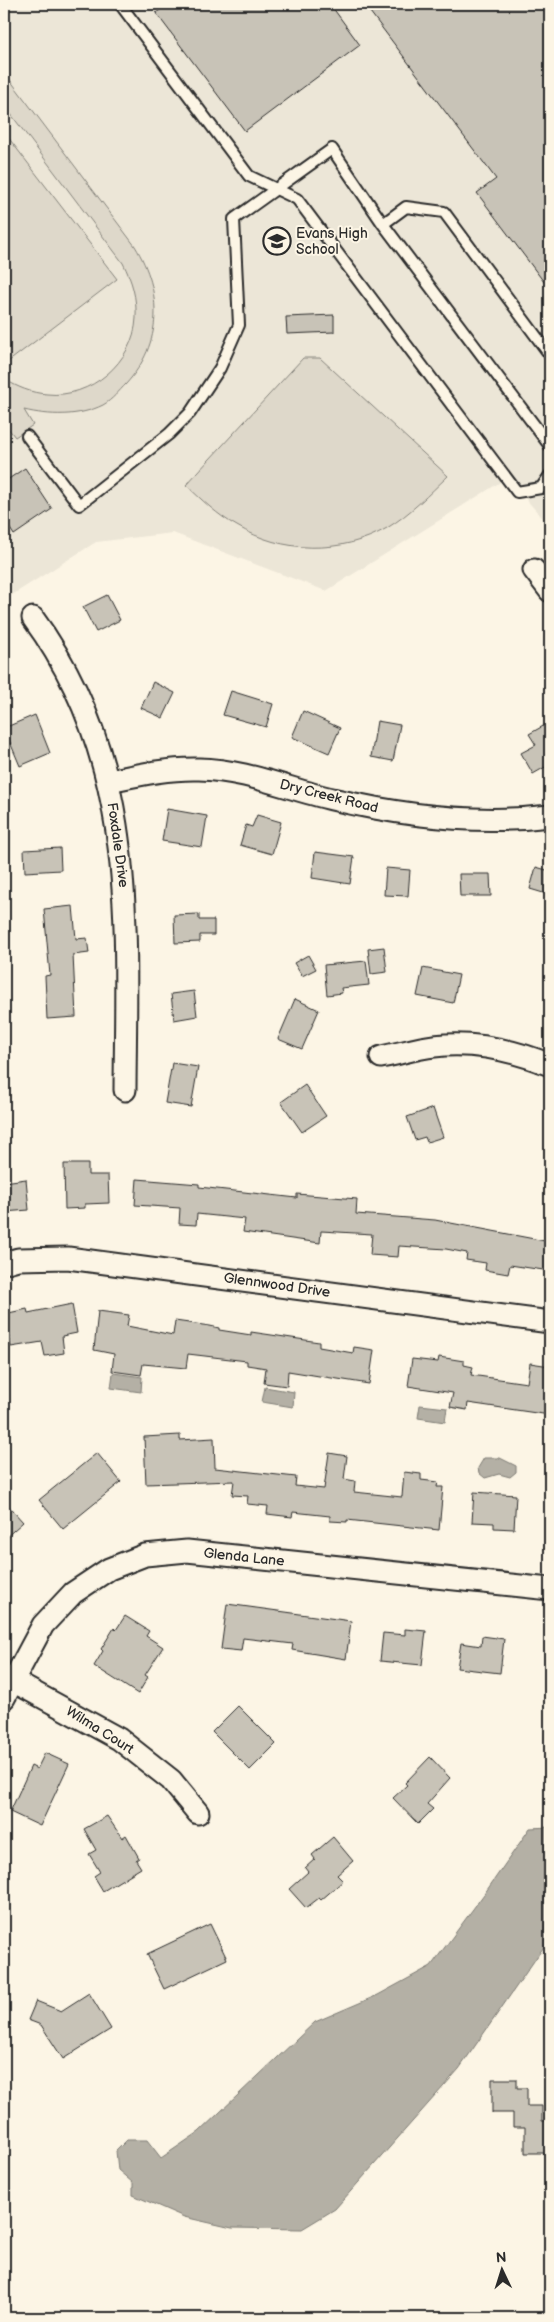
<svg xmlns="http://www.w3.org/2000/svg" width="554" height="2322" viewBox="0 0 554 2322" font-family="'Balsamiq Sans',sans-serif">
	<rect width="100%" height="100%" fill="#fcf5e5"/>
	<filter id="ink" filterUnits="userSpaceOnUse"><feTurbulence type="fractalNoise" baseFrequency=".02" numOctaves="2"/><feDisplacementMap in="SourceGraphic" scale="10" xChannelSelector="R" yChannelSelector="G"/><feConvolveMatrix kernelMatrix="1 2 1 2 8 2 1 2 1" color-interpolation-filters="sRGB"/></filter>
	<g filter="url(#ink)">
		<path fill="#ece6d7" d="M4 4H550V521L547 523 507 478 326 591 173 533 96 542 4 600Z"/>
		<path fill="#ded8ca" stroke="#84827a" d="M4 72 135 246C163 292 163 343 126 384 119 391 112 400 103 405 79 417 49 416 24 410L33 425 15 437 4 423V379C17 387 31 393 47 394 90 399 134 362 136 318 137 298 132 281 123 263L4 105Z
			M4 132 117 279 4 365Z
			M303 358H320L448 476C429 494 410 514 387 528 341 555 282 553 237 526 217 515 202 500 186 485Z"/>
		<path fill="#b4b0a5" stroke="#7d7b74" d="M113 1373 142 1377 141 1392 111 1388Z
			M265 1387 294 1392 293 1407 262 1402Z
			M420 1405 447 1408 445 1422 418 1418Z
			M484 1458H500L516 1466V1472L510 1477 499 1474 485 1478 479 1473 478 1468Z
			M550 1827V1938L459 2069 335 2209 302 2229 232 2228 184 2217 133 2195V2183L118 2170 116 2151 127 2140H147L161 2158 199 2132 315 2022 378 1995 431 1966 487 1890 530 1828Z"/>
		<path fill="#c8c3b7" stroke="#2b2b2b" d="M168 4H330L360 45 245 131 156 13Z
			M364 4H550V290L477 193 496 179Z
			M334 315V332L287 334 286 317Z
			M25 468 52 509 14 535 4 519V482Z
			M107 595 120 620 96 632 83 607Z
			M153 682 175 693 163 718 141 708Z
			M231 691 273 704 266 727 223 715Z
			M303 711 340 728 329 753 292 737Z
			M35 715 50 753 20 766 4 728Z
			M377 721 400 725 393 761 371 757Z
			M545 725 550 735V772L547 766 533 774 521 753 536 745 529 734Z
			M167 809 207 816 202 847 162 841Z
			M257 815 281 822 272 854 240 845 246 825 252 827Z
			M60 848 61 870 25 872 24 850Z
			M315 852 354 857 350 884 312 878Z
			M536 867 550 871V895L530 889Z
			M386 868 410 870 408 896 384 895Z
			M459 874H490L491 896H460Z
			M73 906 76 939 87 938 89 953 73 955 76 1017 47 1019 45 976 50 975 44 909Z
			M199 914V920H214V935H200V942L175 943 174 915Z
			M384 947 387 972 371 974 368 949Z
			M308 955 316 969 302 976 294 963Z
			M366 961 369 985 341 988 342 993 327 995 324 965Z
			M423 968 459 975 453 1003 417 996Z
			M194 991 197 1016 174 1020 171 994Z
			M295 999 319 1010 302 1049 278 1039Z
			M172 1063 198 1067 191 1107 165 1103Z
			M305 1085 326 1116 302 1132 281 1102Z
			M433 1108 443 1137 427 1142 425 1137 415 1140 407 1117Z
			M64 1164H88V1175H108L109 1203 85 1204V1208L65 1209Z
			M26 1179 29 1210 4 1212V1182Z
			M137 1179 199 1184V1187L297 1198V1194L357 1199 356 1214 435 1220 550 1242V1271L510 1265 508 1274 485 1270 486 1263 466 1260 467 1253 446 1249 399 1246 398 1257 370 1255 372 1234 321 1231 320 1243 243 1232 245 1219 197 1214 196 1225 179 1224 180 1208 135 1205Z
			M72 1304 77 1333 62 1336 64 1353 45 1356 42 1342 11 1347 4 1314 27 1309 28 1313Z
			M98 1311 129 1315 127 1326 173 1335 175 1321 210 1326 219 1328V1330L251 1335V1332L319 1342V1347L353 1353 354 1347 374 1350 369 1384 288 1371 287 1386 264 1383 266 1368 247 1365V1361L188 1354 186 1368 143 1364 141 1375 112 1371 114 1354 94 1350Z
			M439 1357 464 1361V1365L473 1367 471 1375 527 1383 530 1363 550 1366V1415L468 1403 467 1410 450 1407 453 1393 408 1386 412 1359 438 1362Z
			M180 1435V1440L214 1438 215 1468 296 1477 295 1486 324 1489 329 1453 347 1456 344 1479 355 1481 354 1492 402 1497 404 1472 421 1474V1480L438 1482 437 1487H443L439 1530 347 1520V1522L330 1521V1516L293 1512 292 1517 267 1514 268 1506 247 1504 248 1496 232 1495 234 1481 146 1484 144 1437Z
			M97 1453 121 1482 63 1529 39 1500Z
			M474 1492 516 1495 514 1529 494 1528V1523L472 1522Z
			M4 1501 23 1522 4 1539Z
			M227 1604 351 1621 346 1659 292 1650 293 1644 243 1638 241 1651 221 1649Z
			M125 1616 149 1631 146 1636 163 1647 145 1675 148 1677 138 1694 94 1666 103 1651 101 1649 114 1628 116 1630Z
			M405 1629 426 1631 422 1665 380 1661 383 1633 405 1635Z
			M482 1636 504 1639 500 1673 457 1668 461 1643 481 1646Z
			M238 1706 276 1744 250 1770 212 1732Z
			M45 1753 69 1764 40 1826 10 1812 31 1766 37 1769Z
			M430 1757 450 1778 427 1804 433 1809 418 1824 393 1798 407 1785 405 1783Z
			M107 1816 122 1838 126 1835 139 1858 136 1860 141 1868 103 1891 94 1876 100 1872 89 1854 96 1850 84 1829Z
			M333 1837 353 1861 337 1875 343 1881 321 1900 319 1898 306 1908 289 1889 308 1872 305 1868 315 1859 312 1855Z
			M210 1924 227 1959 164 1989 147 1954Z
			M89 1993 111 2029 63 2059 41 2025 28 2020 36 2001 61 2011Z
			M492 2079H517V2088H527V2106H542V2121H550V2153H525V2127H513V2113H492Z"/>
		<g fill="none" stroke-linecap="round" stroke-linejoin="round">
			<g stroke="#2b2b2b" stroke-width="14">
				<path id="lane" d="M120 4 249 176 297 199 517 492 541 488 550 475
					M383 224 406 207 444 212 550 355
					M27 436 79 505 169 434 190 413 220 368 239 325 234 219 332 149 383 224 550 446"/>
			</g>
			<g stroke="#2b2b2b" stroke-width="25">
				<path id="street" d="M534 570 550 591
					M33 618C138 761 126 922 125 1090
					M109 781C138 775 169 768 199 769 245 770 288 789 332 799 404 816 477 825 550 816
					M381 1057C398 1054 416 1048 434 1046 474 1041 513 1050 550 1065
					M4 1263 18 1259 68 1258 550 1322
					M13 1681 119 1739 171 1780 198 1813
					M4 1698 43 1625 73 1593 109 1569 145 1555 187 1551 550 1589"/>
			</g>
			<use href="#lane" stroke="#fcf5e5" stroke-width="10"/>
			<use href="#street" stroke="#fcf5e5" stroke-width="21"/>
		</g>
	</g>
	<defs>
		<g id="school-ring" transform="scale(1.4375)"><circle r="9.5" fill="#fcf5e5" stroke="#2b2b2b" stroke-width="1.5"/><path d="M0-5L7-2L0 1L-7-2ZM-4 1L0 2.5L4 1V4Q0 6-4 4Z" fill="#2b2b2b"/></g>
	</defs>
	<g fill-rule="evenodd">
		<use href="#school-ring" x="277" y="241"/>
	</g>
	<g text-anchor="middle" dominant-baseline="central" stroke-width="4" stroke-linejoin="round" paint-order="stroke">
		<g font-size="14" fill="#2b2b2b" stroke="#fcf5e5" text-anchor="start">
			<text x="296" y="233">Evans High<tspan x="296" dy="16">School</tspan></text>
		</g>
		<g font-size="14" fill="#2b2b2b" stroke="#fcf5e5">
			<text transform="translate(329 796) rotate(14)">Dry Creek Road</text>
			<text transform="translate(118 845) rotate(82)">Foxdale Drive</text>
			<text transform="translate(277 1285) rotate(8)">Glennwood Drive</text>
			<text transform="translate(244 1557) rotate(6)">Glenda Lane</text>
			<text transform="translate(100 1730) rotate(32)">Wilma Court</text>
		</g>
	</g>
	<rect width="554" height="2322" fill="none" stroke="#fcf5e5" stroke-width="20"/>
	<rect x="10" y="10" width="534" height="2302" fill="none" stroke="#2b2b2b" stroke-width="2" filter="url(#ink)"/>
	<g transform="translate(502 2270) rotate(356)" stroke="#fcf5e5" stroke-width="4" paint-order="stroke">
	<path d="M0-4L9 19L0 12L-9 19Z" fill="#2b2b2b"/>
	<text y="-8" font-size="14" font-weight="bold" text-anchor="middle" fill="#2b2b2b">N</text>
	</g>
</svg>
